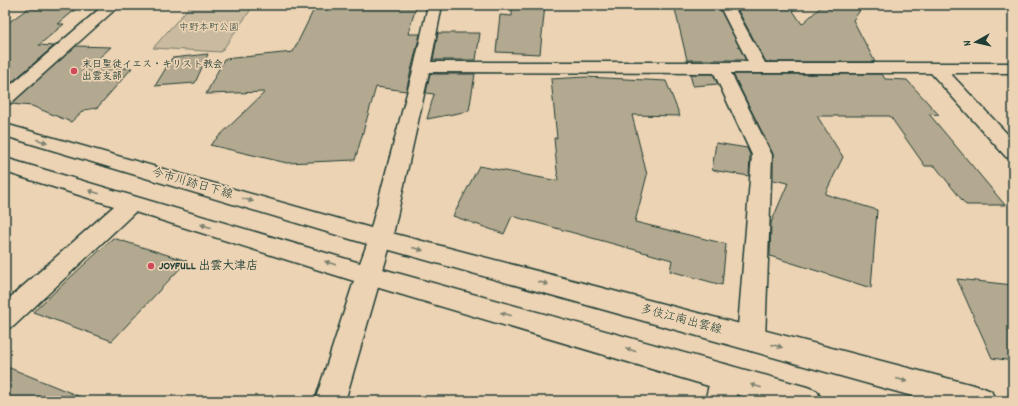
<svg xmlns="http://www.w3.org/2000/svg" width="1018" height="406" viewBox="0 0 1018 406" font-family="Dekko,'Klee One',sans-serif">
	<rect width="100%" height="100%" fill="#ecd3b4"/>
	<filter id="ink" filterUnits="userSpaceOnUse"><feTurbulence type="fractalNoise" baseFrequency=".025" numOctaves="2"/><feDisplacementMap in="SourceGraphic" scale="8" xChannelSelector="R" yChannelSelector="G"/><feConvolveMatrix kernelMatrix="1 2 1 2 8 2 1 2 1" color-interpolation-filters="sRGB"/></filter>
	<g filter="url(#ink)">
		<path fill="#caba9f" stroke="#747c6a" d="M191 5H254L221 52 153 48Z"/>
		<path fill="#b3a990" stroke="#1f3d34" d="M316 5H393L392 7H416L408 34H420L406 91 376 87 355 160 287 163 210 145 265 92 206 94 224 59 293 52Z
			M512 5H545L540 54 496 52 500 15 512 16Z
			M674 5H718L746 60H687Z
			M735 5H789L802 24 823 5H864L853 20 875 62H766Z
			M30 7 76 9 58 24H64L39 45 54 46 5 88V25Z
			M438 33H480L476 60H433Z
			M76 46 111 47 88 68H132L97 108 84 110 71 122 32 106 11 104Z
			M208 54 195 83 155 86 172 58Z
			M430 74H475L469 111 427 119 434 94 426 93Z
			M690 74H713L718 84 693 86Z
			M733 74H882L885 79 907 80 939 115 929 114 1005 205H966L935 166H925L890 116H817L843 157 825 194 877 210 871 288 770 256 771 223 788 183 773 180V154Z
			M585 77 666 81 680 116 632 115 647 175 635 222 726 244 722 285 670 271 672 260 512 216 504 234 453 216 479 166 558 181 554 138H557L551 79Z
			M716 143 747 148 750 155 749 176 712 170Z
			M113 238 187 261 112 341 33 312Z
			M957 279 1013 285V361L992 358Z
			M5 366 88 400V401H5Z"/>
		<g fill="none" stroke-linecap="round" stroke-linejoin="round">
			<g stroke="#1f3d34" stroke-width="3">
				<path id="minor" d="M104 5H120L11 103 5 104V90Z
					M428 5H442L431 62H748L719 5H733L765 63H1013V73H950L1013 140V159L1006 157 931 73H731L772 155 765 339 761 347 751 351 741 347 737 339 752 155 714 73 429 72 392 239 345 401H315L354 281 135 212 14 326 5 329V302L114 206 5 172V158L360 263 367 244 5 136V124L371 228 414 67Z
					M725 364 735 368 739 377 735 401H705L711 377 715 368Z"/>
			</g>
			<g stroke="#1f3d34" stroke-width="3">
				<path id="major" d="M380 230 981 387 991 391 996 401H930L372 245 368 239 372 233Z
					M368 265 807 387 817 391 822 401H759L359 282 356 275 359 268Z"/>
			</g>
			<use href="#minor" fill="#ecd3b4" fill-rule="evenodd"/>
			<use href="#major" fill="#ecd3b4" fill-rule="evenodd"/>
		</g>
		<defs><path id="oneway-solid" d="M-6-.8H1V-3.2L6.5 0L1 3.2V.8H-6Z"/></defs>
		<g fill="#7b806e">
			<use href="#oneway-solid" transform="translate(42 141) rotate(16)"/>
			<use href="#oneway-solid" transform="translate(94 192) rotate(-163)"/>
			<use href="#oneway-solid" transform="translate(248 200) rotate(16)"/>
			<use href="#oneway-solid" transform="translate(206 226) rotate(-163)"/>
			<use href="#oneway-solid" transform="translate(418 249) rotate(15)"/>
			<use href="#oneway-solid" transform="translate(330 263) rotate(-163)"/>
			<use href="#oneway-solid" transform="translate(543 283) rotate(15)"/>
			<use href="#oneway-solid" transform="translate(506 314) rotate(-164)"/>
			<use href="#oneway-solid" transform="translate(777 346) rotate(15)"/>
			<use href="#oneway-solid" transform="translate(631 350) rotate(-164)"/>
			<use href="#oneway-solid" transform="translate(902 380) rotate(15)"/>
			<use href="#oneway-solid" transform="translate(756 386) rotate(-164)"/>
		</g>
	</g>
	<g fill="#d1495b" stroke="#ecd3b4" stroke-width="1.5">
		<circle cx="74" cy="71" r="4"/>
		<circle cx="151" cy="266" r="4"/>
	</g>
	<g text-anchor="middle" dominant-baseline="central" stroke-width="3.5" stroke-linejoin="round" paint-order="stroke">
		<g font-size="10" fill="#304a3f" stroke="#ecd3b4">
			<text x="209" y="28">中野本町公園</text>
		</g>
		<g font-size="10" font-weight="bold" fill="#1f3d34" stroke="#ecd3b4" text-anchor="start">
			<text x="82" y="65">末日聖徒イエス・キリスト教会<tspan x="82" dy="12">出雲支部</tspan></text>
		</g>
		<g font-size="12" fill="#1f3d34" stroke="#ecd3b4">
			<text transform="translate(192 184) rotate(16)">今市川跡日下線</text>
			<text transform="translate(681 320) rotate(15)">多伎江南出雲線</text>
		</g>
		<g font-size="12" font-weight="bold" fill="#1f3d34" stroke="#ecd3b4" text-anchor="start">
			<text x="159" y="266">JOYFULL 出雲大津店</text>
		</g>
	</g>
	<rect width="1018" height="406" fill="none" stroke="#ecd3b4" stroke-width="20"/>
	<rect x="10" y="10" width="998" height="386" fill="none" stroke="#1f3d34" stroke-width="1.5" filter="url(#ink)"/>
	<g transform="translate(976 42) rotate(262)" stroke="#ecd3b4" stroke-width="3" paint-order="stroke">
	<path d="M0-3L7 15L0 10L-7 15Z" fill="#1f3d34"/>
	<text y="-6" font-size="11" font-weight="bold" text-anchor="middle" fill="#1f3d34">N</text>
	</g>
</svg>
